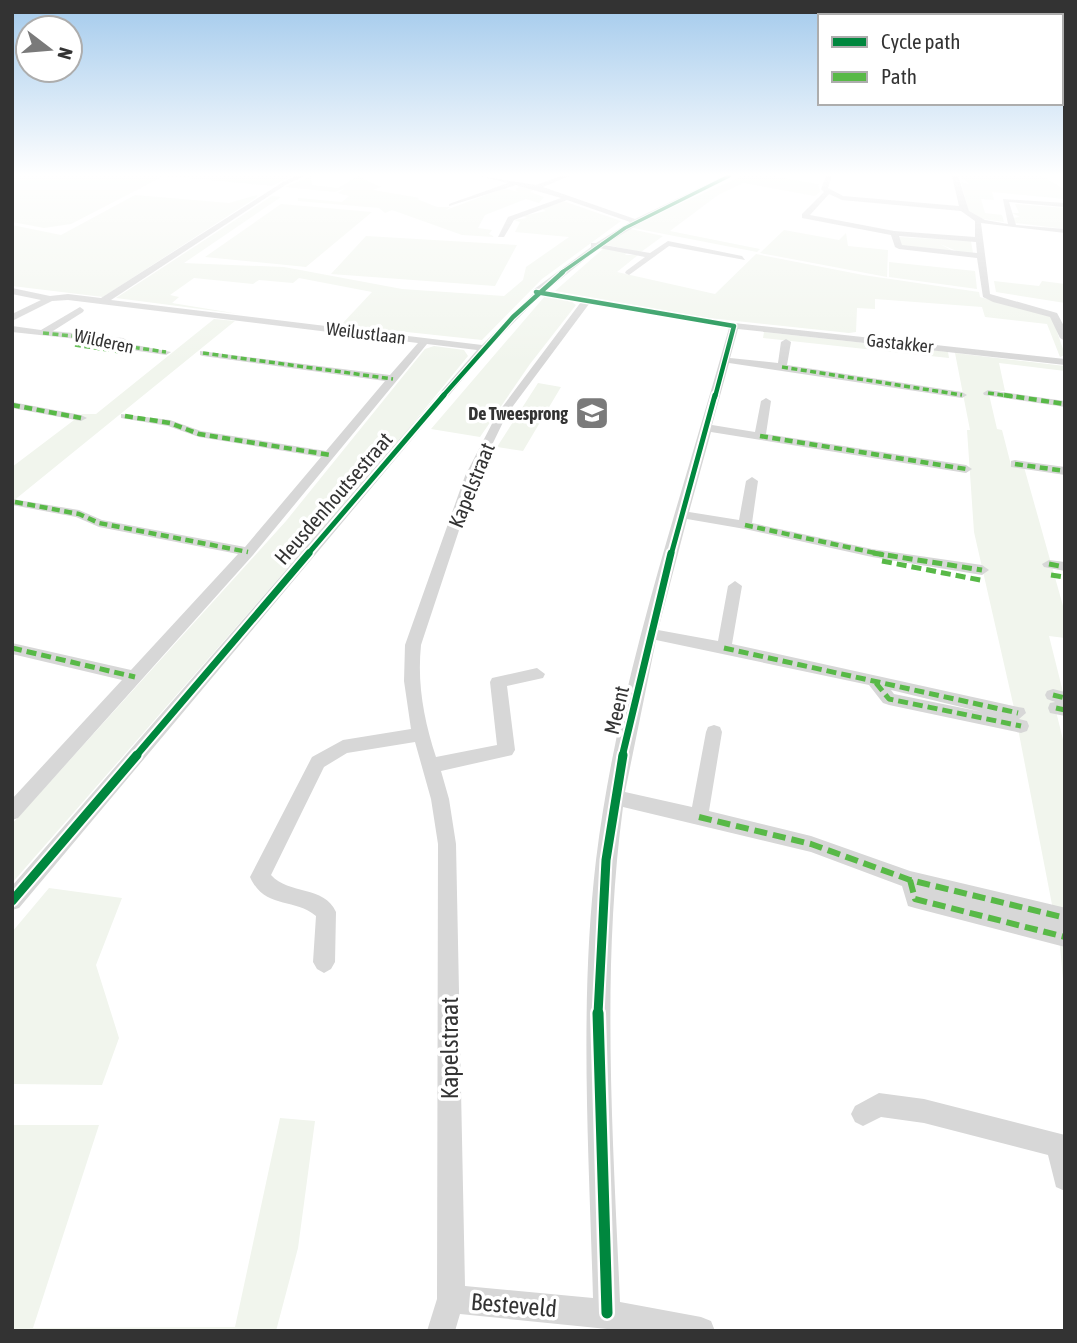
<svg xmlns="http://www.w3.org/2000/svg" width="1077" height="1343" viewBox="0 0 1077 1343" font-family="'Asap Condensed',sans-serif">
	<rect width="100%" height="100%" fill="#fff"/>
	<path fill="#f1f5ed" d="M16 176H293L272 186 164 176 71 224 44 228 12 222V177Z
		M311 176 312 185 338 188 358 176 381 187 373 190 420 198 417 199 437 207H450L446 210 505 188 518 192 515 190 519 187 517 185 535 189 530 192 544 197 539 203 526 199 485 215 478 228 492 230 489 234 495 237 462 235 392 210 385 213 379 208 298 201V198L342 202 349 196 338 193 345 188 335 192 285 187Z
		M742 176H772L818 184 820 192 815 196 743 183 718 195 670 231 760 249 757 252 628 227 664 207 670 208Z
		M959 176H1043L1065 190V199L992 192 994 200 981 199 985 213 1002 215 1004 222 983 219 969 212 961 182 969 184Z
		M135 195 229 203 257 195V197L103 297 12 286V225L61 235Z
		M272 196 281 197 184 263 284 267 402 289 504 296 523 280 526 267 569 237 515 232 520 222 514 220 527 218 523 216 546 211 542 209 563 201 621 221 542 279 482 340 341 325 372 292 299 278 293 283 259 280 253 284 194 278 170 295 179 297 172 303 239 314 116 298Z
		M281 204 372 212 306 267 205 257Z
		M1015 204 1065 208V229L1015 223 1013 218 1020 217 1012 213H1019Z
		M626 228 663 236 641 252 602 244Z
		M784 230 839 240 846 233 848 246 888 250 887 277 760 253Z
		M366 236 517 245 495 286 331 274Z
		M899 237 971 241 973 253 959 252 940 244 955 252 905 247 901 244Z
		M604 248 627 253 625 255H638L617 272 715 294 756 254 863 275 979 292 980 297 1052 317 1065 355 1060 357 1047 324 985 317 982 307 875 299V309L857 308 856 332 849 333 709 318 555 291Z
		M889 262 975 271 977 289 889 277Z
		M994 281 1039 286 1042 281 1065 284V303L996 292Z
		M545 296 572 302 576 305 530 364 480 437 431 429Z
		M214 319 235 321 12 502V467L82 414H96Z
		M764 332 948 352 949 358 763 338Z
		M434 346 464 350 468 356 397 443 12 883V824L286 521 425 349Z
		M955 353 1065 366V371L999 363 1005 391 988 390 997 429 1002 430 1011 465 1024 467 1065 613V638L1049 636 1065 700 1053 699 1065 748V1002L1060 946 1014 708 974 532 967 430H970Z
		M538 383 561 387 523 451 497 447Z
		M49 888 122 898 96 965 119 1038 102 1085 12 1084V932Z
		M280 1118 315 1121 298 1248 276 1331H12V1125H99L33 1328 235 1327Z"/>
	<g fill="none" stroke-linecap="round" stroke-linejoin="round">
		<path fill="#d7d7d7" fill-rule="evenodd" d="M296 176H305L287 184 111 300 482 345 533 294V290L591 247V243H596L630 222 567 200 514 220 504 237H498L508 217 561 198 516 185 449 206V204L508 183 480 176 536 185 560 176H569L543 187 635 219 724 176H732L659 212 604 245 650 253 668 241 742 256 745 260 669 246 629 275 625 273 626 271 645 257 599 248 546 291 734 323 1065 359V365L738 329 730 358 778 363 781 342 786 339 791 342 787 365 962 392 967 395 962 398 729 363 712 425 755 432 761 401 766 398 771 401 766 434 966 465 972 469 966 473 711 432 689 512 739 520 746 481 752 477 758 481 752 523 872 549 982 565 989 570 982 575 872 557 745 529 687 519 658 630 718 641 728 586 735 581 742 586 732 644 1018 707 1024 708 1026 713 1019 719 1027 721 1029 726 1027 731 1021 733 889 705 883 703 869 685 656 640 625 792 692 807 706 732 708 727 714 725 720 727 722 732 709 811 811 836 910 871 1062 907 1065 908V947L915 908 908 906 902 886 811 852 623 807C601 972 613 1136 620 1302L701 1317 711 1321 715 1331H627L460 1314 455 1331H427L437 1299 438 844 431 799 415 742 347 753 324 767 271 875C289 895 324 885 336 912L335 962 331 969 324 973 317 969 313 962 316 916C293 897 265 910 250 877L312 757 343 740 411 729 404 681 405 645 465 476 497 414 581 302 541 295 487 350 19 908 12 910V886L477 350 427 344 253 555 18 818 12 820V799L122 680 12 654V643L131 670 238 554 99 527 76 517 12 505V499L79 510 102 520 245 547 321 457 199 437 168 426 121 418V414L170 420 201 431 326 451 385 381 203 356 200 355V351L390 375 418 343 68 300 52 301 12 321V314L41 300 12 294V288L50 296 68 294 101 298 283 182ZM589 304 729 328C680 503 618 679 596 860 579 1005 589 1152 593 1298L465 1286 456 844 449 799 441 771 512 755 515 750 507 686 543 678 545 674 537 668 492 678 490 682 497 745 436 757C424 720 417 684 421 645L477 476 507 414ZM891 690 982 712 894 694Z
			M826 176H832L828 188 843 196 959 206 952 176H958L969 211 985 220 1008 224 1003 199 1065 203 1064 207 1009 202 1016 225 1065 229V233L981 223 990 294 1057 313 1065 328V341L1060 338 1050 317 993 302 983 297 977 258 899 249 895 247 891 235 802 218V214L824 192 821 189ZM829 194 842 200 961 211 975 221V237L894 231 810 215ZM899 236 976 242 977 253 902 245Z
			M80 307 84 310 83 312 53 331 123 338 128 341 126 343 171 352 166 355 117 348 112 345 114 343 12 332V326L41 330Z
			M988 390 1065 401V407L984 395 983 393Z
			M12 402 81 415 87 418 81 421 12 408Z
			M1015 460 1065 467V475L1011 467V461Z
			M1049 560 1065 562V571L1044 567 1042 564Z
			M1053 689 1065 692V716L1050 713 1048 708 1050 703 1055 702 1047 699 1045 695 1047 691Z
			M879 1093 924 1099 1065 1135V1191L1056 1187 1048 1155 924 1123 881 1117 863 1126 855 1122 851 1114 855 1106Z"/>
		<path stroke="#58b947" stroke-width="3.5" stroke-dasharray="6 3.5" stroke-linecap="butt" d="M43 333 123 341 117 345 166 352
			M75 345 127 353
			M203 353 393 379
			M782 367 962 395
			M988 393 1016 397"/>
		<path stroke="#58b947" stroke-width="4.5" stroke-dasharray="8 4.5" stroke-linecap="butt" d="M1004 395 1065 404
			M12 405 81 418
			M125 416 170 423 199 434 330 455
			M760 436 966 469
			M1015 464 1065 471
			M15 502 79 514 99 523 248 552
			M745 525 884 555"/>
		<path stroke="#58b947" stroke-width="5" stroke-dasharray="10 5" stroke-linecap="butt" d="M873 553 982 570
			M882 561 985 581
			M1049 564 1065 567
			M1051 575 1065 577
			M12 648 135 677
			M724 648 1018 713
			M876 683 889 699 1021 726
			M1053 695 1065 698
			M1056 708 1065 710"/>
		<path stroke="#58b947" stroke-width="6" stroke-dasharray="13 6" stroke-linecap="butt" d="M699 817 811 844 910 880 1062 917
			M910 880 915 899 1065 937"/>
		<g stroke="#fff" stroke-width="5">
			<path id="cycleway-far5" d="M561 273 625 228 729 176"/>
		</g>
		<g stroke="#fff" stroke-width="7">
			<path id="cycleway-far4" d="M536 292 734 326 715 397
				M442 397 513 317 563 272"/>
		</g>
		<g stroke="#fff" stroke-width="9">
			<path id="cycleway-far3" d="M307 555 444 395
				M671 555 715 395"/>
		</g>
		<g stroke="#fff" stroke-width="11">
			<path id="cycleway-far2" d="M135 757 309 553
				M622 757 671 553"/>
		</g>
		<g stroke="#fff" stroke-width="13">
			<path id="cycleway-far1" d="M12 901 137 755
				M598 1014 606 860 623 755"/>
		</g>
		<g stroke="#fff" stroke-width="16">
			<path id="cycleway" d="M598 1013 607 1313"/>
		</g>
		<use href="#cycleway-far5" stroke="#00873e" stroke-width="3.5"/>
		<use href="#cycleway-far4" stroke="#00873e" stroke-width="4.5"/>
		<use href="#cycleway-far3" stroke="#00873e" stroke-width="5"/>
		<use href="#cycleway-far2" stroke="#00873e" stroke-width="7"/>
		<use href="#cycleway-far1" stroke="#00873e" stroke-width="9"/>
		<use href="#cycleway" stroke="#00873e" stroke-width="11"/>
	</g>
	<linearGradient id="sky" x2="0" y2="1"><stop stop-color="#a3caec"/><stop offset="0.48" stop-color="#fff"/><stop offset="1" stop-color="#fff" stop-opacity="0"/></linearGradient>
	<rect width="1077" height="364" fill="url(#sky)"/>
	<defs>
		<g id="school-square" transform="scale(1.75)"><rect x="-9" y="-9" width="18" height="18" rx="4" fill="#7a7a7a" stroke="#fff"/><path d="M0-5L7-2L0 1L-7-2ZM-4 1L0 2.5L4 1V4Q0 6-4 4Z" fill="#fff"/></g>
	</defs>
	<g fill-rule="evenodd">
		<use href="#school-square" x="592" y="413"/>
	</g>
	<g text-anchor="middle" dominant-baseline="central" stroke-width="7" stroke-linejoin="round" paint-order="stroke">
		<g font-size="18" fill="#333" stroke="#fff">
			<text transform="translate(366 333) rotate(7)">Weilustlaan</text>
			<text transform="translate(104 341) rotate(12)">Wilderen</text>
			<text transform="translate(900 343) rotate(6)">Gastakker</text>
		</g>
		<g font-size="18" font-weight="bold" fill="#333" stroke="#fff" text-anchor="end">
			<text x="568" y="413">De Tweesprong</text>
		</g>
		<g font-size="21" fill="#333" stroke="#fff">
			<text transform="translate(471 485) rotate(-68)">Kapelstraat</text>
			<text transform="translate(333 498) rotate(-49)">Heusdenhoutsestraat</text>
			<text transform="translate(616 710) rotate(-77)">Meent</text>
		</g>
		<g font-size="24" fill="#333" stroke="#fff">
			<text transform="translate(449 1048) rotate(-90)">Kapelstraat</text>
			<text transform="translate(514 1305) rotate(5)">Besteveld</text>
		</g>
	</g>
	<rect width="1077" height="1343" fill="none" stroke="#333333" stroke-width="28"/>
	<rect x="818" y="14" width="245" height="91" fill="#ffffff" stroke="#adadad" stroke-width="2"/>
	<rect x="832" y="37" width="35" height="10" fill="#00873e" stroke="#adadad" stroke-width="2"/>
	<text x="881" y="49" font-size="21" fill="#333333">Cycle path</text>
	<rect x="832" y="72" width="35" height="10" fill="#58b947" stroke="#adadad" stroke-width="2"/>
	<text x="881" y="84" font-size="21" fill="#333333">Path</text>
	<g transform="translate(49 49) rotate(106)"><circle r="33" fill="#ffffff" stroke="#adadad" stroke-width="2"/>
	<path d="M0-5L12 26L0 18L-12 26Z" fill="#7a7a7a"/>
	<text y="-10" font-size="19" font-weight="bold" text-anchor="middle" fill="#333333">N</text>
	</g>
</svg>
